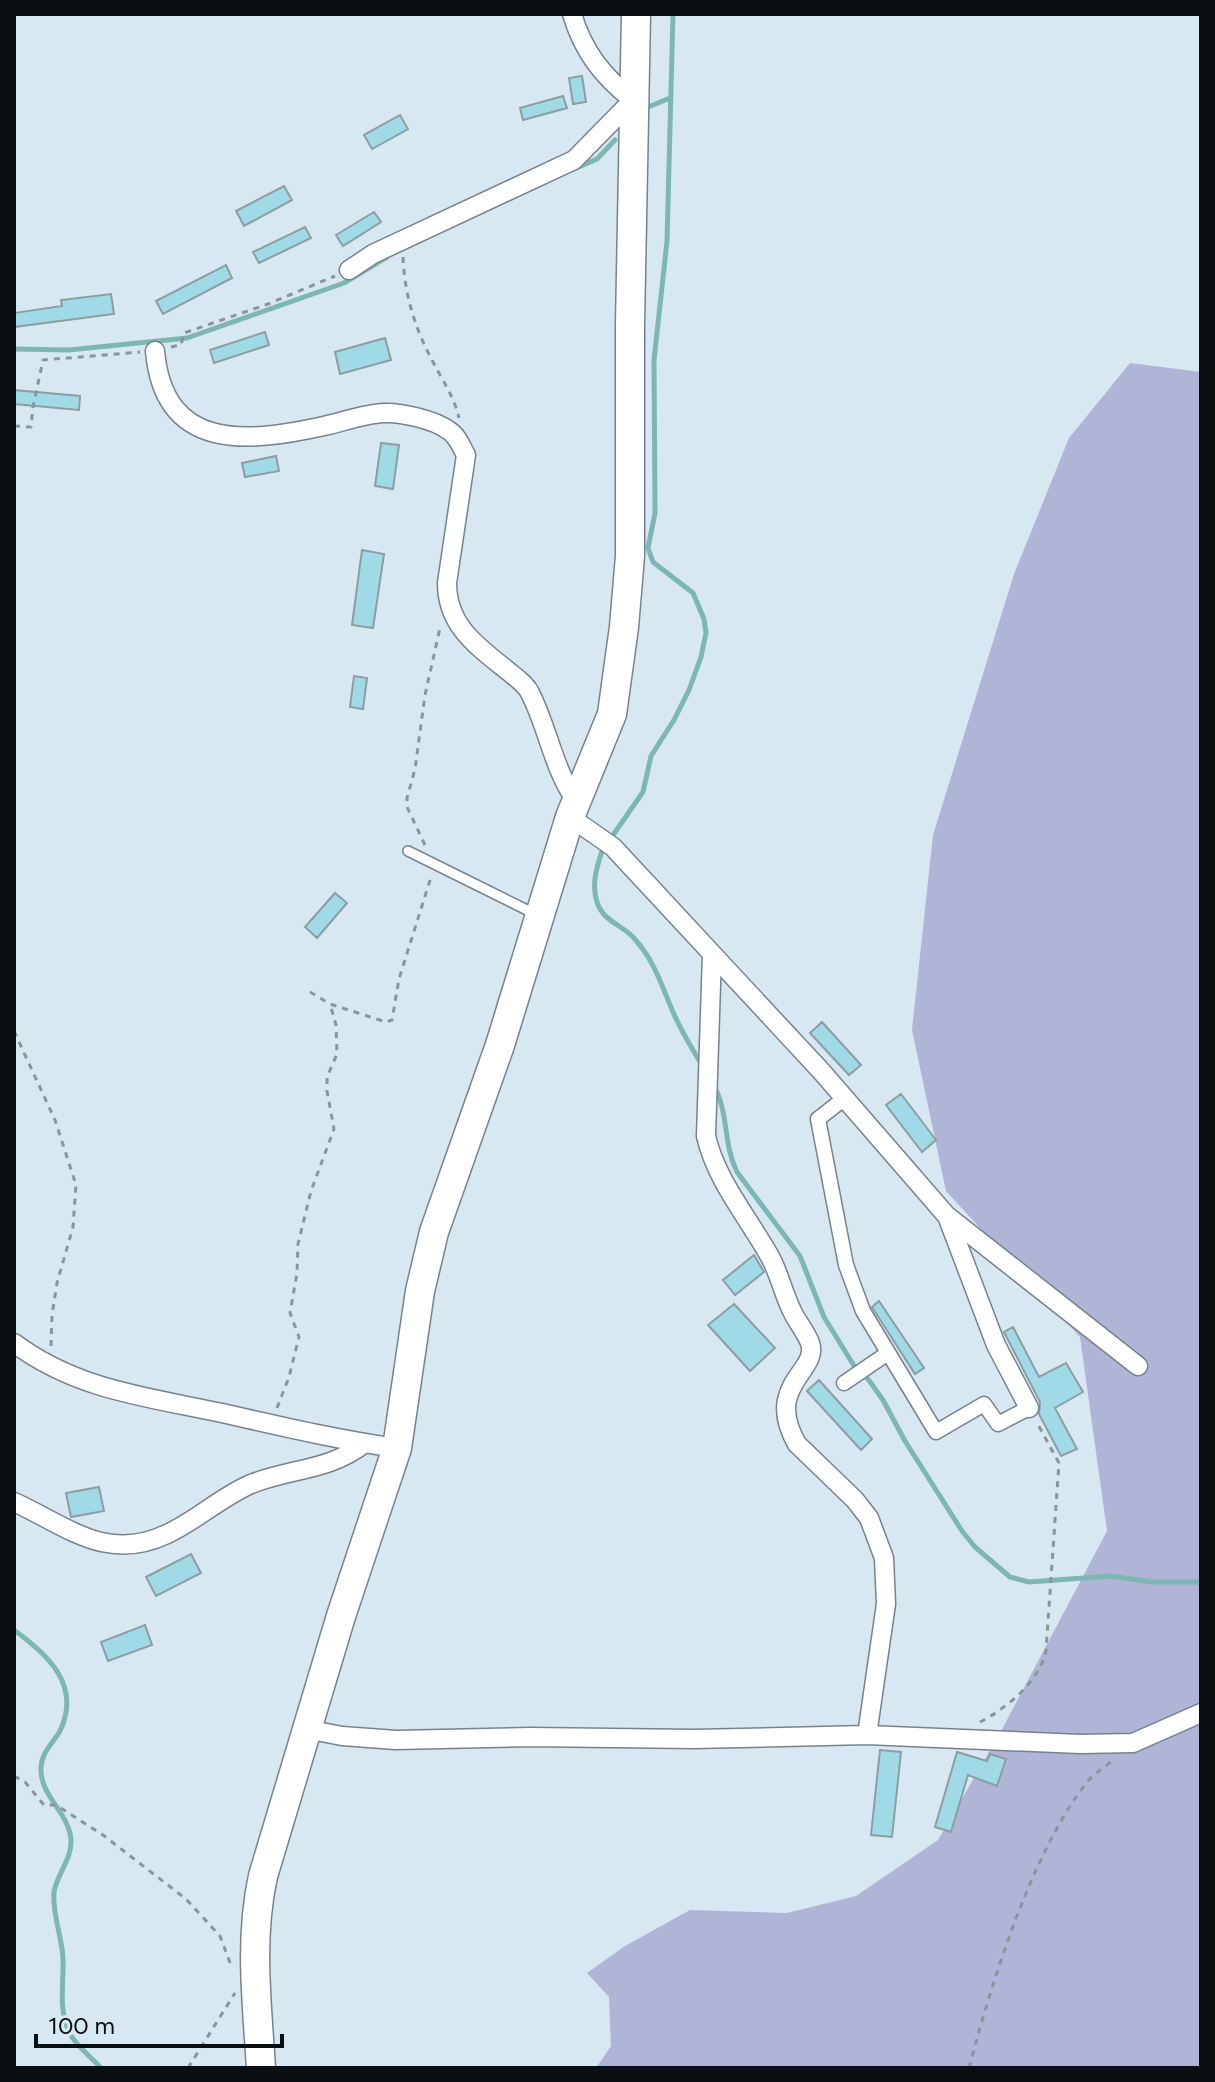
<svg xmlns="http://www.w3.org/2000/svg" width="1215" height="2082" viewBox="0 0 1215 2082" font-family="Figtree,sans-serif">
	<rect width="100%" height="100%" fill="#d8e8f2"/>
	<path fill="#b0b4d6" d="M1130 363 1201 372V2068H596L611 2046 609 1997 587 1973 625 1946 690 1910 787 1913 856 1896 938 1840 1000 1733 1107 1531 1080 1337 946 1191 912 1030 933 835 1014 574 1069 438Z"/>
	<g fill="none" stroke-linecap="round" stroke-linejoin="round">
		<path stroke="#7db7b3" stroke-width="5" d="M646 108 670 98
			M574 169 597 159 615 140
			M14 349 69 350 187 338 344 283 387 257
			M611 838 643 792 651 756 674 720 689 690 701 657 706 633 704 619 693 593 653 562 648 548 655 513 654 360 667 241 673 14
			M603 848C597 866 591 884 597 902 603 921 620 924 632 936 654 959 661 984 673 1012 681 1031 693 1050 703 1067
			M714 1086C729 1113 723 1144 737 1172L800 1256 824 1317 856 1369 868 1379 883 1400 905 1441 962 1531 975 1547 1010 1577 1029 1582 1111 1576 1151 1582H1201
			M14 1630C47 1654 82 1685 60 1731 53 1743 41 1753 41 1768 40 1797 69 1812 71 1840 72 1859 57 1874 54 1892 52 1914 62 1936 63 1959 64 1982 58 2009 69 2032 75 2045 91 2057 101 2068"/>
	</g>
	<path fill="#a1dae7" stroke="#8c9ea2" stroke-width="2" d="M582 76 586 102 573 104 569 78Z
		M563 96 567 108 523 120 520 108Z
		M400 115 408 129 372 149 364 135Z
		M284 186 292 200 244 226 236 211Z
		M374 212 381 222 343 246 336 235Z
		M305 227 311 238 259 263 253 252Z
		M226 265 232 278 163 314 156 301Z
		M111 294 114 314 14 327V313L62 306 61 300Z
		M265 332 269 345 214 363 210 350Z
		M385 338 391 360 340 374 335 352Z
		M14 390 80 396 79 410 14 404Z
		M381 443 399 445 393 489 375 486Z
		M276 456 279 471 245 477 242 463Z
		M362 550 384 554 373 628 352 625Z
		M354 676 367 678 363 709 350 707Z
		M335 893 347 903 317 938 305 927Z
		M822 1022 861 1065 849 1075 810 1033Z
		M901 1094 936 1140 922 1152 886 1105Z
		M754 1255 764 1272 735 1295 723 1280Z
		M879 1301 924 1368 915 1374 872 1307Z
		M734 1304 775 1348 750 1371 708 1325Z
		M1013 1327 1039 1377 1066 1363 1083 1392 1055 1408 1077 1449 1061 1456 1039 1414 1040 1402 1004 1332Z
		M819 1380 872 1439 861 1450 807 1391Z
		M99 1487 104 1511 71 1517 66 1493Z
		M191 1554 201 1573 156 1596 146 1577Z
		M145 1625 152 1645 108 1661 101 1642Z
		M880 1750 901 1752 892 1837 871 1835Z
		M957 1752 987 1761 990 1754 1006 1759 997 1786 968 1775 951 1832 935 1827Z"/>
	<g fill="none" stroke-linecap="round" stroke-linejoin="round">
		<g stroke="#75838c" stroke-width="12">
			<path id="service" d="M408 851 527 910 538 912"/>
		</g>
		<g stroke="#75838c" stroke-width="17">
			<path id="pedestrian" d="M845 1098 818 1119 846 1265 863 1311 936 1432 984 1404 998 1424 1029 1408
				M844 1383 888 1353"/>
		</g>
		<g stroke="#75838c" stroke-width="21">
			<path id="minor" d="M349 270 373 254 574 160 633 100C603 77 583 51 572 14
				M155 351C164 452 247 443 324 426 343 422 363 414 384 413 400 412 435 420 448 430 457 435 461 446 466 455L447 583C447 626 477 646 508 671 515 677 526 684 530 693 548 728 553 768 576 801
				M570 817 613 847 822 1072 946 1215 1138 1366
				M712 954 706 1136C716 1180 747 1216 769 1255 779 1272 783 1293 792 1311 797 1322 806 1332 810 1343 820 1371 763 1385 797 1444L855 1500 869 1518 884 1558 886 1604 867 1735
				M947 1216 996 1345 1029 1408
				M14 1343C77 1390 147 1397 222 1413 280 1426 338 1440 397 1448
				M14 1502C67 1526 106 1563 167 1534 197 1520 221 1497 251 1484 292 1468 329 1471 365 1443
				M306 1729 342 1736 396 1740 530 1737 694 1739 867 1735 1080 1744 1133 1743 1201 1713"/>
		</g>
		<g stroke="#75838c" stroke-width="31">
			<path id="primary" d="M261 2068C257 2003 249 1940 263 1876L341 1616 397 1448 420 1291 434 1232 500 1045 570 817 612 714 624 627 630 556V324L636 14"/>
		</g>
		<path stroke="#89959c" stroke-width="3" stroke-dasharray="6 6" stroke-linecap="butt" d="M403 257C404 292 415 329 432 360 442 380 454 396 459 418
			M171 347 181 345 184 333 268 304 335 276
			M14 426 31 427 33 407 43 360 140 352
			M425 845 407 807V798L415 769 425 695 440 628
			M310 992 330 1004 386 1022 392 1020 399 979 431 877
			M14 1031 55 1120 76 1185 73 1227 57 1283 52 1315 51 1347
			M277 1408 289 1377 299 1337 290 1313 297 1273 298 1244 311 1191 334 1129 327 1091V1077L337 1054 336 1025 330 1004
			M980 1722C1007 1708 1041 1680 1046 1650L1059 1463 1036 1421
			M14 1776 25 1782 44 1805H56L103 1835 186 1899 220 1936 232 1968
			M188 2068 235 1993
			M969 2068C992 1981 1032 1851 1088 1781 1095 1773 1104 1768 1112 1761"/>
		<use href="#service" stroke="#fff" stroke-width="9"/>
		<use href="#pedestrian" stroke="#fff" stroke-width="14"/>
		<use href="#minor" stroke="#fff" stroke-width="18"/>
		<use href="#primary" stroke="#fff" stroke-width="28"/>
	</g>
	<rect width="1215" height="2082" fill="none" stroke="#090e11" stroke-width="32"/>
	<path d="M36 2034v12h246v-12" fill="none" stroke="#090e11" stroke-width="4"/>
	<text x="48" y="2034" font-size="24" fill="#090e11" stroke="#d8e8f2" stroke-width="6" paint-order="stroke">100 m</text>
</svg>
